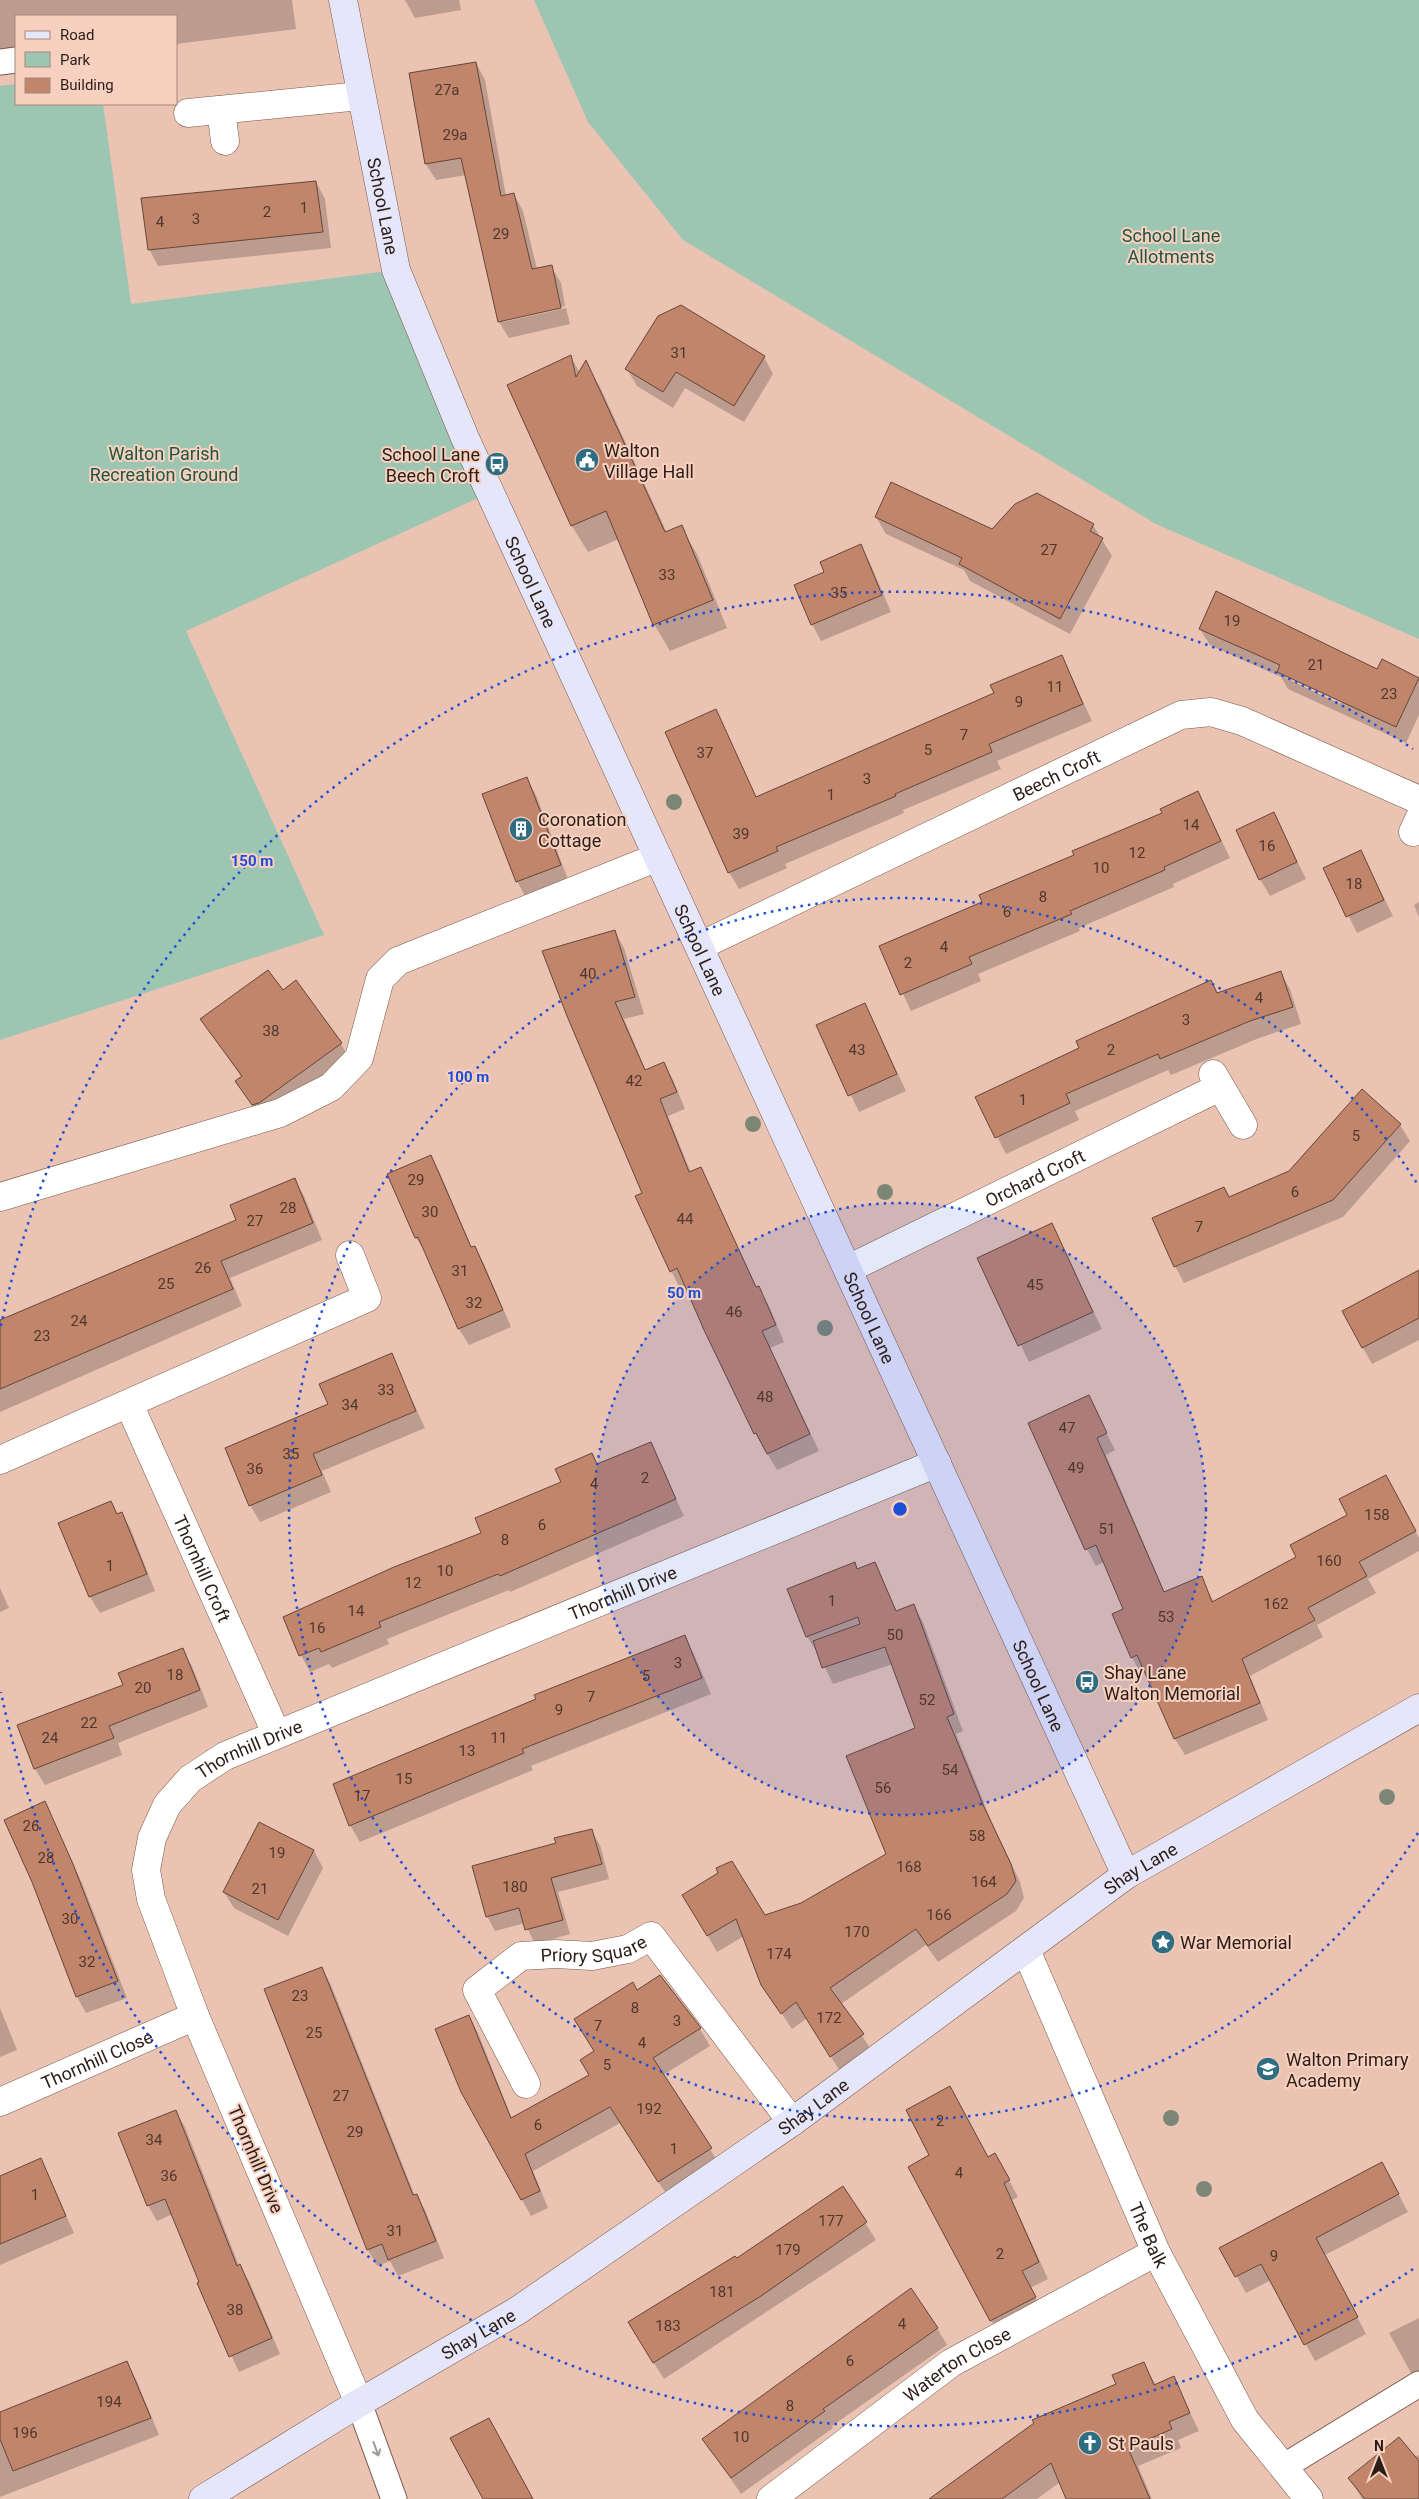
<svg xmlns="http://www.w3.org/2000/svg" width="1419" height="2499" viewBox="0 0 1419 2499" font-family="Roboto,sans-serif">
	<rect width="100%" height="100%" fill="#eac3b2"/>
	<path fill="#9cc6b2" d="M534 0H1419V639L1156 524 683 240 588 122Z
		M16 84V104H103L131 304 396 270 489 493 186 631 324 935 0 1040V86Z"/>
	<path fill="#0003" fill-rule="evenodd" d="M0 0H292L296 29 176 44V16H16V60L0 62Z
		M405 0H459L461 10 415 18Z
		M476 63 485 80 506 196 514 194 523 211 537 269 551 266 561 283 565 306 503 320V322L566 308 570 324 509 338 499 322 466 175 436 180 426 164 410 74Z
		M316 182 325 199 331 248 158 266 149 249Z
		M571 357 580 373 586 363 601 389 667 533 681 527 697 554 727 628 670 651 654 624 619 539 588 552 572 526 509 385Z
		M764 357 773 374 744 422 685 388 673 408 637 386 627 369Z
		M876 517 993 530 1093 525 1112 556 1070 634 970 581 964 570 886 534Z
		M861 546 870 563 891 612 821 641 812 624 826 573Z
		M1200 629 1378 671 1383 661 1419 679V715L1406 743 1288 689 1281 677 1210 645ZM1286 675 1341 702 1340 704 1286 678Z
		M1062 656 1092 721 997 761 1001 769 903 810 904 813 785 864 787 868 739 889 729 872 715 711 757 798 996 694Z
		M527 779 536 795 569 882 526 898 517 881Z
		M1198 793 1230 858 1173 884 1174 887 1079 928 1080 931 978 974 981 981 911 1011 881 947 983 903 1164 813Z
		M1274 814 1306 879 1270 896 1260 879Z
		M1360 851 1393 916 1357 933 1325 868Z
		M1419 902V917L1414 905Z
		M615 932 624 948 644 1014 624 1019 646 1071 664 1064 673 1080 685 1109 668 1116 691 1173 700 1168 757 1288 768 1304 784 1342 770 1348 819 1451 777 1470 755 1433 686 1285 680 1288 671 1271 644 1194 568 1016Z
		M1280 972 1290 989 1301 1024 1259 1038 1171 1075 1168 1070 1075 1111 1079 1120 1006 1154 977 1097 1080 1049 1211 981 1218 994Z
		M282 992 341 1044 350 1060 263 1121 237 1081 242 1078 202 1019Z
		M865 1004 906 1091 859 1112 818 1026Z
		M1362 1090 1400 1125 1410 1141 1343 1217 1184 1283 1175 1266 1229 1198 1290 1172Z
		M431 1156 440 1173 472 1248 474 1247 484 1264 511 1327 469 1345 459 1329 427 1254 416 1238 388 1174Z
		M294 1180 304 1196 322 1240 230 1278 242 1306 0 1412V1325L238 1220Z
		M1052 1225 1102 1329 1029 1362 979 1259Z
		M1419 1278V1340L1372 1364 1343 1312Z
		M391 1355 425 1428 322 1471 331 1492 260 1522 250 1505 330 1405Z
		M1088 1396 1115 1450 1106 1455 1165 1593 1201 1578 1214 1602 1298 1558 1395 1493 1419 1538V1551L1368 1579 1376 1593 1317 1625 1323 1637 1250 1676 1268 1720 1185 1755 1175 1739 1146 1672 1141 1674 1132 1657 1125 1610 1104 1562 1096 1566 1087 1549Z
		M650 1443 684 1516 510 1592 509 1590 387 1639 389 1644 332 1668 329 1664 310 1672 301 1655 483 1533 563 1483 592 1455 598 1465Z
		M111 1502 118 1515 122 1513 131 1530 155 1591 100 1613 90 1597 60 1524Z
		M875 1563 897 1612 914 1606 923 1622 963 1731 956 1734 993 1825 1020 1882 1024 1898 1016 1911 938 1962 926 1945 841 2004 872 2051 841 2073 807 2018 792 2029 762 1984 744 1936 717 1952 684 1895 764 1917 801 1904 887 1854 916 1729 893 1664 833 1684 818 1653 807 1637 789 1590 854 1564 858 1570Z
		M0 1588 9 1608 0 1612Z
		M685 1637 694 1654 711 1694 531 1766 533 1770 360 1842 350 1825Z
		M182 1649 192 1666 208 1707 118 1743 122 1755 45 1785 35 1769 19 1726 125 1686Z
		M44 1803 82 1883 127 1998 86 2013 77 1997Z
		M259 1823 314 1851 323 1868 288 1936 234 1908 224 1892Z
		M591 1830 600 1845 609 1879 558 1892 570 1934 535 1944 525 1923 495 1931 487 1916 557 1844Z
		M322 1968 331 1985 415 2196 417 2195 426 2212 444 2258 398 2276 390 2261 377 2266 368 2250Z
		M660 1976 700 2029 710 2046 663 2075 720 2165 669 2198 620 2123 533 2171 548 2208 531 2216 462 2091 469 2016 478 2033 512 2119 590 2076 595 2052 637 1992Z
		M0 2008 17 2050 0 2057Z
		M176 2112 185 2127 239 2266 249 2281 280 2354 239 2372 198 2284 201 2282 173 2214 157 2221 148 2205Z
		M931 2156 988 2158 1004 2171 1018 2197 1012 2200 1048 2279 1030 2288 1045 2314 1000 2337 991 2320Z
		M41 2160 74 2233 0 2265V2177Z
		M1391 2180 1408 2212 1325 2255 1366 2334 1315 2361 1271 2280 1246 2293 1221 2248Z
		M843 2188 876 2240 664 2379 639 2339 736 2259Z
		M1419 2318V2380L1416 2382 1389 2333Z
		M937 2328 947 2345 832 2426 833 2428 741 2494 704 2439Z
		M126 2363 136 2379 159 2435 0 2497V2414Z
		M1143 2363 1156 2385 1173 2378 1199 2431 1178 2440 1181 2448 1138 2466 1152 2499H1068L1060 2482 1037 2499H934L1118 2384Z
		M1419 2455V2499H1362L1350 2478Z"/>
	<path fill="#c0856b" stroke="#664638" d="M476 62 501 196 514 193 532 269 552 265 561 308 498 322 461 158 425 164 409 73Z
		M316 181 323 232 148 250 141 198Z
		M681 305 765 356 734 406 676 372 663 392 625 369 658 316Z
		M571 355 576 377 586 360 665 532 682 525 713 600 653 625 606 511 571 526 507 385Z
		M891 482 992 529 1015 504 1037 493 1094 524 1090 531 1103 538 1060 619 959 564 962 558 875 517Z
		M861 544 882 595 811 625 794 585 824 572 820 562Z
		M1216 591 1377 669 1382 659 1419 678 1396 727 1277 672 1280 665 1199 629Z
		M1062 655 1083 704 989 744 992 752 895 794 896 796 776 847 778 851 728 873 665 732 716 709 756 797 994 693 990 685Z
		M527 777 561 865 516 882 482 794Z
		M1198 791 1221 841 1164 867 1165 870 1070 911 1072 914 969 957 972 964 900 995 879 946 982 902 979 895 1074 855 1072 851 1162 813 1160 809Z
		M1274 812 1297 862 1259 880 1236 830Z
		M1361 850 1384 900 1346 917 1323 868Z
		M615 930 635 997 615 1002 645 1070 664 1062 677 1092 660 1099 689 1172 701 1167 756 1287 759 1286 776 1325 762 1331 810 1434 767 1454 756 1433 754 1434 704 1330 677 1268 670 1272 635 1196 642 1193 567 1016 542 951Z
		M268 970 283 990 296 980 342 1043 259 1103 252 1105 235 1081 242 1076 200 1019Z
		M1281 971 1293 1007 1250 1021 1160 1059 1158 1054 1066 1094 1070 1103 995 1138 975 1097 1079 1048 1076 1041 1211 980 1217 993Z
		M865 1003 897 1074 848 1096 816 1025Z
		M1362 1089 1401 1124 1333 1200 1174 1267 1152 1218 1224 1187 1229 1197 1289 1171Z
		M431 1155 471 1247 475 1246 503 1310 458 1329 418 1237 415 1238 387 1174Z
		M295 1178 313 1223 221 1261 233 1289 0 1389V1320L236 1220 230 1205Z
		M1052 1223 1093 1312 1018 1346 977 1258Z
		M1419 1270V1318L1362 1348 1342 1311Z
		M392 1353 416 1411 313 1454 322 1475 249 1506 225 1448 328 1404 319 1384Z
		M1089 1395 1107 1433 1097 1438 1164 1592 1202 1576 1212 1602 1296 1557 1290 1545 1347 1515 1339 1499 1386 1475 1416 1531 1359 1562 1367 1576 1308 1608 1315 1620 1242 1659 1260 1703 1174 1739 1137 1655 1131 1658 1112 1614 1123 1609 1096 1545 1085 1550 1028 1423Z
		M651 1442 676 1499 500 1576 498 1574 379 1622 381 1627 321 1652 319 1648 299 1656 283 1617 394 1567 481 1533 475 1518 561 1482 555 1469 592 1453 597 1464Z
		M111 1501 117 1514 122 1512 147 1574 89 1597 58 1523Z
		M855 1562 857 1569 875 1562 896 1611 914 1604 954 1714 947 1717 984 1807 1011 1864 1016 1881 1007 1894 928 1946 916 1929 830 1988 864 2034 830 2057 796 2002 781 2014 761 1985 736 1919 707 1936 682 1895 718 1873 716 1868 732 1861 765 1915 801 1903 886 1854 846 1756 915 1728 885 1647 822 1668 813 1641 860 1624 858 1617 806 1637 787 1589Z
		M685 1635 702 1678 522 1749 524 1753 349 1826 333 1784 536 1699 534 1695Z
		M183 1648 200 1690 109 1726 114 1738 34 1769 17 1725 123 1685 118 1673Z
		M45 1801 73 1864 118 1981 76 1997 32 1882 4 1820Z
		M259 1822 314 1850 278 1920 223 1892Z
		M592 1829 602 1864 551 1878 563 1920 525 1930 519 1908 486 1917 472 1866 556 1843 554 1838Z
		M322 1967 413 2195 417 2194 436 2241 388 2260 382 2244 367 2250 264 1989Z
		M660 1975 701 2028 653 2058 712 2148 658 2182 610 2107 525 2154 540 2191 521 2200 461 2092 435 2029 469 2015 511 2118 589 2075 580 2060 594 2051 574 2019 633 1982 637 1990Z
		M950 2086 988 2157 995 2153 1010 2180 1004 2183 1039 2262 1022 2271 1036 2297 990 2321 908 2167 929 2155 906 2110Z
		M176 2110 237 2266 240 2264 272 2338 229 2357 197 2283 199 2282 165 2199 147 2206 118 2133Z
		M41 2158 66 2216 0 2244V2176Z
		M1382 2162 1399 2194 1316 2238 1358 2317 1304 2345 1261 2264 1235 2277 1219 2248Z
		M843 2186 867 2222 761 2296 653 2363 628 2322 735 2256 737 2258Z
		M911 2288 938 2328 823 2409 825 2411 731 2478 702 2439Z
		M127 2361 151 2418 13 2471 0 2439V2412Z
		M1144 2362 1154 2385 1174 2376 1190 2413 1169 2422 1172 2429 1128 2448 1150 2499H1066L1051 2463 1002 2499H929L1034 2423 1032 2420 1116 2384 1112 2375Z
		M489 2418 533 2499H483L450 2438Z
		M1399 2437 1419 2461V2499H1365L1348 2478Z"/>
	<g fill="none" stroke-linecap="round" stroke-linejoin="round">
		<g stroke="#795849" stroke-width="27">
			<path id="lane" d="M0 62 16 60
				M359 2403 394 2499
				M1283 2467 1419 2384"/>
		</g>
		<g stroke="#795849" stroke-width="29">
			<g id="street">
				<path d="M221 110 225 141"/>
				<path d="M188 113 360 96"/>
				<path d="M1413 832 1419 819"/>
				<path id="s1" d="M700 946 1181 715 1211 712 1242 721 1419 800"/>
				<path d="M1213 1074 1243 1125"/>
				<path d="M0 1197 280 1113 331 1087 359 1058 380 979 398 961 658 857"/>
				<path id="s2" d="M848 1269 1220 1087"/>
				<path id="s3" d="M129 1404 276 1733"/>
				<path d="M0 1460 367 1298 350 1255"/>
				<path id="s4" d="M1026 1950 1156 2252 1245 2420 1309 2499"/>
				<path id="s5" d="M526 2084 477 1990 521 1956 556 1954 592 1956 628 1949 651 1936 792 2122"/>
				<path id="s6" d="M0 2102 195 2016"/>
				<path id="s7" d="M359 2403 195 2016 151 1899 146 1870 152 1838 167 1805 190 1779 225 1756 937 1463"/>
				<path id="s8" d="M771 2499 951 2363 1156 2252"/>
			</g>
		</g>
		<g stroke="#795849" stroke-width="29">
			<g id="secondary">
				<path id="s9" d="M343 0 396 270 465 438 1126 1875"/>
				<path id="s10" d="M203 2499 359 2403 517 2311 792 2122 1126 1875 1419 1708"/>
			</g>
		</g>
		<use href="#lane" stroke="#fff" stroke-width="25"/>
		<use href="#street" stroke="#fff" stroke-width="28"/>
		<use href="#secondary" stroke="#e6e6fa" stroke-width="28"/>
	</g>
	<g fill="#7b8774">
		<circle cx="674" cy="802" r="8"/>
		<circle cx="753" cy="1124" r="8"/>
		<circle cx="885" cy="1192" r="8"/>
		<circle cx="825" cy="1328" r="8"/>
		<circle cx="1387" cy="1797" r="8"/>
		<circle cx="1171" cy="2118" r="8"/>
		<circle cx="1204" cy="2189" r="8"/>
	</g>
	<defs><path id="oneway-shaft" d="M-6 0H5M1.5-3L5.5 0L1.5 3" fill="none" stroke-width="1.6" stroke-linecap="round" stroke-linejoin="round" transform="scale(1.25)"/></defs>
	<use stroke="#a09997" href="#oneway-shaft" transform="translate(376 2449) rotate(70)"/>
	<circle cx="900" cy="1509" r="306" fill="#1d4ed8" fill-opacity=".12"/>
	<g fill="none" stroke="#1d4ed8" stroke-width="2.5" stroke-dasharray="2.5 5">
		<circle cx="900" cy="1509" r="306"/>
		<path d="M1418 1833A611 611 0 1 1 1418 1185"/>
		<path d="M1413 2269A917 917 0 0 1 1 1692M1 1326A917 917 0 0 1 1413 749"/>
	</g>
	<defs>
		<g id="civic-disc" transform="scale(1.25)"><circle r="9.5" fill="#2f6d83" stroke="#f7d0bf"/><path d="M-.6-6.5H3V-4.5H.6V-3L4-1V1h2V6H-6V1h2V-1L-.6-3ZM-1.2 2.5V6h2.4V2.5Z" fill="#fff"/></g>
		<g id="bus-disc" transform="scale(1.25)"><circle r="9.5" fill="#2f6d83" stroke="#f7d0bf"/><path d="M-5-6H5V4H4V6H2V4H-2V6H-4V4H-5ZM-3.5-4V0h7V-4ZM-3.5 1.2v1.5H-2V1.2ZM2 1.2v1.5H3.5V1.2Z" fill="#fff"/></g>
		<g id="building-disc" transform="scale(1.25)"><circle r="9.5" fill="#2f6d83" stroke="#f7d0bf"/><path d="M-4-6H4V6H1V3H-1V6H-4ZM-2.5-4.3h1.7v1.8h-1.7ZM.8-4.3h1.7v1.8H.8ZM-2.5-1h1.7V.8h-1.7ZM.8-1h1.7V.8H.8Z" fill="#fff"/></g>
		<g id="sight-disc" transform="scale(1.25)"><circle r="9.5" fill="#2f6d83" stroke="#f7d0bf"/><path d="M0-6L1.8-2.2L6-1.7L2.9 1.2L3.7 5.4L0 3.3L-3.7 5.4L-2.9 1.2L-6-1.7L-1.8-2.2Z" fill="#fff"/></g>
		<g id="school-disc" transform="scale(1.25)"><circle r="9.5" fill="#2f6d83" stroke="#f7d0bf"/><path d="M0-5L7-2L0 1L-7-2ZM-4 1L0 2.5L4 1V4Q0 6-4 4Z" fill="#fff"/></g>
		<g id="church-disc" transform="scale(1.25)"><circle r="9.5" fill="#2f6d83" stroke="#f7d0bf"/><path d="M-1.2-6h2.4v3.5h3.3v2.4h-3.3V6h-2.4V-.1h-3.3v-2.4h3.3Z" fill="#fff"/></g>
	</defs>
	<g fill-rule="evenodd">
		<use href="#civic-disc" x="587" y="460"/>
		<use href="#bus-disc" x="497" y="464"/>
		<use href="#building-disc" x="521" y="829"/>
		<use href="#bus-disc" x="1087" y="1682"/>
		<use href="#sight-disc" x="1163" y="1942"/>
		<use href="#school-disc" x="1268" y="2069"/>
		<use href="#church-disc" x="1090" y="2443"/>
	</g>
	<g text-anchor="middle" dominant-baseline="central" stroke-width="4" stroke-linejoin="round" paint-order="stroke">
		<g font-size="15" fill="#50372c">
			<text x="447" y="90">27a</text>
			<text x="455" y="135">29a</text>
			<text x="304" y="208">1</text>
			<text x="267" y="212">2</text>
			<text x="196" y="219">3</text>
			<text x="160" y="222">4</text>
			<text x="501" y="234">29</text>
			<text x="679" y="353">31</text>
			<text x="1049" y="550">27</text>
			<text x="667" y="575">33</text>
			<text x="839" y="593">35</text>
			<text x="1232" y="621">19</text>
			<text x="1316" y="665">21</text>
			<text x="1055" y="687">11</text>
			<text x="1389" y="694">23</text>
			<text x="1019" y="702">9</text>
			<text x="964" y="735">7</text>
			<text x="928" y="750">5</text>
			<text x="705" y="753">37</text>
			<text x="867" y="779">3</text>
			<text x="831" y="795">1</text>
			<text x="1191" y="825">14</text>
			<text x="741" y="834">39</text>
			<text x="1267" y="846">16</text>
			<text x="1137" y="853">12</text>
			<text x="1101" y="868">10</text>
			<text x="1354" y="884">18</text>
			<text x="1043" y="897">8</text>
			<text x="1007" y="912">6</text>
			<text x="944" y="947">4</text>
			<text x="908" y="963">2</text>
			<text x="588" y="974">40</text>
			<text x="1259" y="998">4</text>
			<text x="1186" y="1020">3</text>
			<text x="271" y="1031">38</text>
			<text x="857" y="1050">43</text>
			<text x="1111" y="1050">2</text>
			<text x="634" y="1081">42</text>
			<text x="1023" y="1100">1</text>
			<text x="1356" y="1136">5</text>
			<text x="416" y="1180">29</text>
			<text x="1295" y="1192">6</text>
			<text x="288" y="1208">28</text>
			<text x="430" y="1212">30</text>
			<text x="685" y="1219">44</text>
			<text x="255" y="1221">27</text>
			<text x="1199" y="1227">7</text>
			<text x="203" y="1268">26</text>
			<text x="460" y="1271">31</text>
			<text x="166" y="1284">25</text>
			<text x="1035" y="1285">45</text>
			<text x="474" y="1303">32</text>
			<text x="734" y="1312">46</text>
			<text x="79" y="1321">24</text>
			<text x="42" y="1336">23</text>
			<text x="386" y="1390">33</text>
			<text x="765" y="1397">48</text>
			<text x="350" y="1405">34</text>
			<text x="1067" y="1428">47</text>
			<text x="291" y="1454">35</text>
			<text x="1076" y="1468">49</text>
			<text x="255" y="1469">36</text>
			<text x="645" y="1478">2</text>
			<text x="594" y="1484">4</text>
			<text x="1377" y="1515">158</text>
			<text x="542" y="1525">6</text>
			<text x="1107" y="1529">51</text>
			<text x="505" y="1540">8</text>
			<text x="1329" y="1561">160</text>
			<text x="110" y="1566">1</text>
			<text x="445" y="1571">10</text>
			<text x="413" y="1583">12</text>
			<text x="832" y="1601">1</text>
			<text x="1276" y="1604">162</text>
			<text x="356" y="1611">14</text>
			<text x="1166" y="1617">53</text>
			<text x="317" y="1628">16</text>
			<text x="895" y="1635">50</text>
			<text x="678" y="1663">3</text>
			<text x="175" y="1675">18</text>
			<text x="646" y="1676">5</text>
			<text x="143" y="1688">20</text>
			<text x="591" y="1697">7</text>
			<text x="927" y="1700">52</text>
			<text x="559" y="1710">9</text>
			<text x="89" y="1723">22</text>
			<text x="50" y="1738">24</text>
			<text x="499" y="1738">11</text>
			<text x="467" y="1751">13</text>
			<text x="950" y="1770">54</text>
			<text x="404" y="1779">15</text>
			<text x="883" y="1788">56</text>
			<text x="362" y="1796">17</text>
			<text x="31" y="1826">26</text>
			<text x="977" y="1836">58</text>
			<text x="277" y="1853">19</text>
			<text x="46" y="1858">28</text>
			<text x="909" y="1867">168</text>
			<text x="984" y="1882">164</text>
			<text x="515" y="1887">180</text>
			<text x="260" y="1889">21</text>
			<text x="939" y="1915">166</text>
			<text x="70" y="1919">30</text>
			<text x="857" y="1932">170</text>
			<text x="779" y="1954">174</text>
			<text x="87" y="1962">32</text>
			<text x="300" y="1996">23</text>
			<text x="635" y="2008">8</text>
			<text x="829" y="2018">172</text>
			<text x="677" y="2021">3</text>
			<text x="598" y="2026">7</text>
			<text x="314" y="2033">25</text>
			<text x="642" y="2043">4</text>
			<text x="607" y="2065">5</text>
			<text x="341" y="2096">27</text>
			<text x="649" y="2109">192</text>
			<text x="940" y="2121">2</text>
			<text x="538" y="2125">6</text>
			<text x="355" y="2132">29</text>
			<text x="154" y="2140">34</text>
			<text x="674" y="2149">1</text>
			<text x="959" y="2173">4</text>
			<text x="169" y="2176">36</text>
			<text x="35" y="2195">1</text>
			<text x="831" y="2221">177</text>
			<text x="395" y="2231">31</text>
			<text x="788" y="2250">179</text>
			<text x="1000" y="2254">2</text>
			<text x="1274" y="2256">9</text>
			<text x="722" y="2292">181</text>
			<text x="235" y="2310">38</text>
			<text x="902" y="2324">4</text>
			<text x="668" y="2326">183</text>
			<text x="850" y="2361">6</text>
			<text x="109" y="2402">194</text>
			<text x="790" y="2406">8</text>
			<text x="25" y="2433">196</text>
			<text x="741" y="2437">10</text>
		</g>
		<g font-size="18" fill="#2b1d17" stroke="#f7d0bf">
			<text stroke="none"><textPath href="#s9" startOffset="210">School Lane</textPath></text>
			<text stroke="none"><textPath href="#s9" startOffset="615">School Lane</textPath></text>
			<text stroke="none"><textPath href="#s1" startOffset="395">Beech Croft</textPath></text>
			<text stroke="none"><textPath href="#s9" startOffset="1020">School Lane</textPath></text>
			<text stroke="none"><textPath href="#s2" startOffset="208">Orchard Croft</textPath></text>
			<text stroke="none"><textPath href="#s9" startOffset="1425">School Lane</textPath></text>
			<text stroke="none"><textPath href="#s3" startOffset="180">Thornhill Croft</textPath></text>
			<text stroke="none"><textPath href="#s7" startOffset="1150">Thornhill Drive</textPath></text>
			<text stroke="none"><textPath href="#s9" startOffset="1830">School Lane</textPath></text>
			<text stroke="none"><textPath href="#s7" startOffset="745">Thornhill Drive</textPath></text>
			<text stroke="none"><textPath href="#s10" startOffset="1131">Shay Lane</textPath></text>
			<text stroke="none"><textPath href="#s5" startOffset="235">Priory Square</textPath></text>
			<text stroke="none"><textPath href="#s6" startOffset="106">Thornhill Close</textPath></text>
			<text stroke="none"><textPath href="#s10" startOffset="726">Shay Lane</textPath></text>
			<text transform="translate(256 2159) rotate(67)">Thornhill Drive</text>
			<text stroke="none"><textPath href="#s4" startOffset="310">The Balk</textPath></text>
			<text stroke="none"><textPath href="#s10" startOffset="321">Shay Lane</textPath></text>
			<text stroke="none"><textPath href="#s8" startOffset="230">Waterton Close</textPath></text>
		</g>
		<g font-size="18" fill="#205641" stroke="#f7d0bf">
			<text x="1171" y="235">School Lane<tspan x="1171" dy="21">Allotments</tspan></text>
			<text x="164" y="453">Walton Parish<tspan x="164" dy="21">Recreation Ground</tspan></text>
		</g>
		<g font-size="18" fill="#2b1d17" stroke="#f7d0bf" text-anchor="start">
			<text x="604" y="450">Walton<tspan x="604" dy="21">Village Hall</tspan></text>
			<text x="480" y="454" text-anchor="end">School Lane<tspan x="480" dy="21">Beech Croft</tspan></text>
			<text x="538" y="819">Coronation<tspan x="538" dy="21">Cottage</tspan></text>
			<text x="1104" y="1672">Shay Lane<tspan x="1104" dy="21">Walton Memorial</tspan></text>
			<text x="1180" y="1942">War Memorial</text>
			<text x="1286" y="2059">Walton Primary<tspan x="1286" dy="21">Academy</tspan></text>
			<text x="1108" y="2443">St Pauls</text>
		</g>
	</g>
	<circle cx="900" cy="1509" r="8" fill="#1d4ed8" stroke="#f7d0bf" stroke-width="2.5"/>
	<g font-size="15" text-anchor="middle" font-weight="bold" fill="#1d4ed8" stroke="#f7d0bf" stroke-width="4" stroke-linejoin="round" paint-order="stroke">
		<text x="252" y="866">150 m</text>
		<text x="468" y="1082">100 m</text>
		<text x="684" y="1298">50 m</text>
	</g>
	<rect x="15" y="15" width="162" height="90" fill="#f7d0bf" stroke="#a5887c"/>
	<rect x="25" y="31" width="25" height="8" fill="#e6e6fa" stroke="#a5887c"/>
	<text x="60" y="40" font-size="15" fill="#2b1d17">Road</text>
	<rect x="25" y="52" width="25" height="15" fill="#9cc6b2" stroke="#a5887c"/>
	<text x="60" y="65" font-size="15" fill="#2b1d17">Park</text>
	<rect x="25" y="78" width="25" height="15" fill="#c0856b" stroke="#a5887c"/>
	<text x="60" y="90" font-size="15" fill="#2b1d17">Building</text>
	<g transform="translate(1379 2459)" stroke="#f7d0bf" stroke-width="4" paint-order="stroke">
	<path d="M0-4L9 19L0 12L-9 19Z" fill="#2b1d17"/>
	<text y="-8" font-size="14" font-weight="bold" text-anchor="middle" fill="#2b1d17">N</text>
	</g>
</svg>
